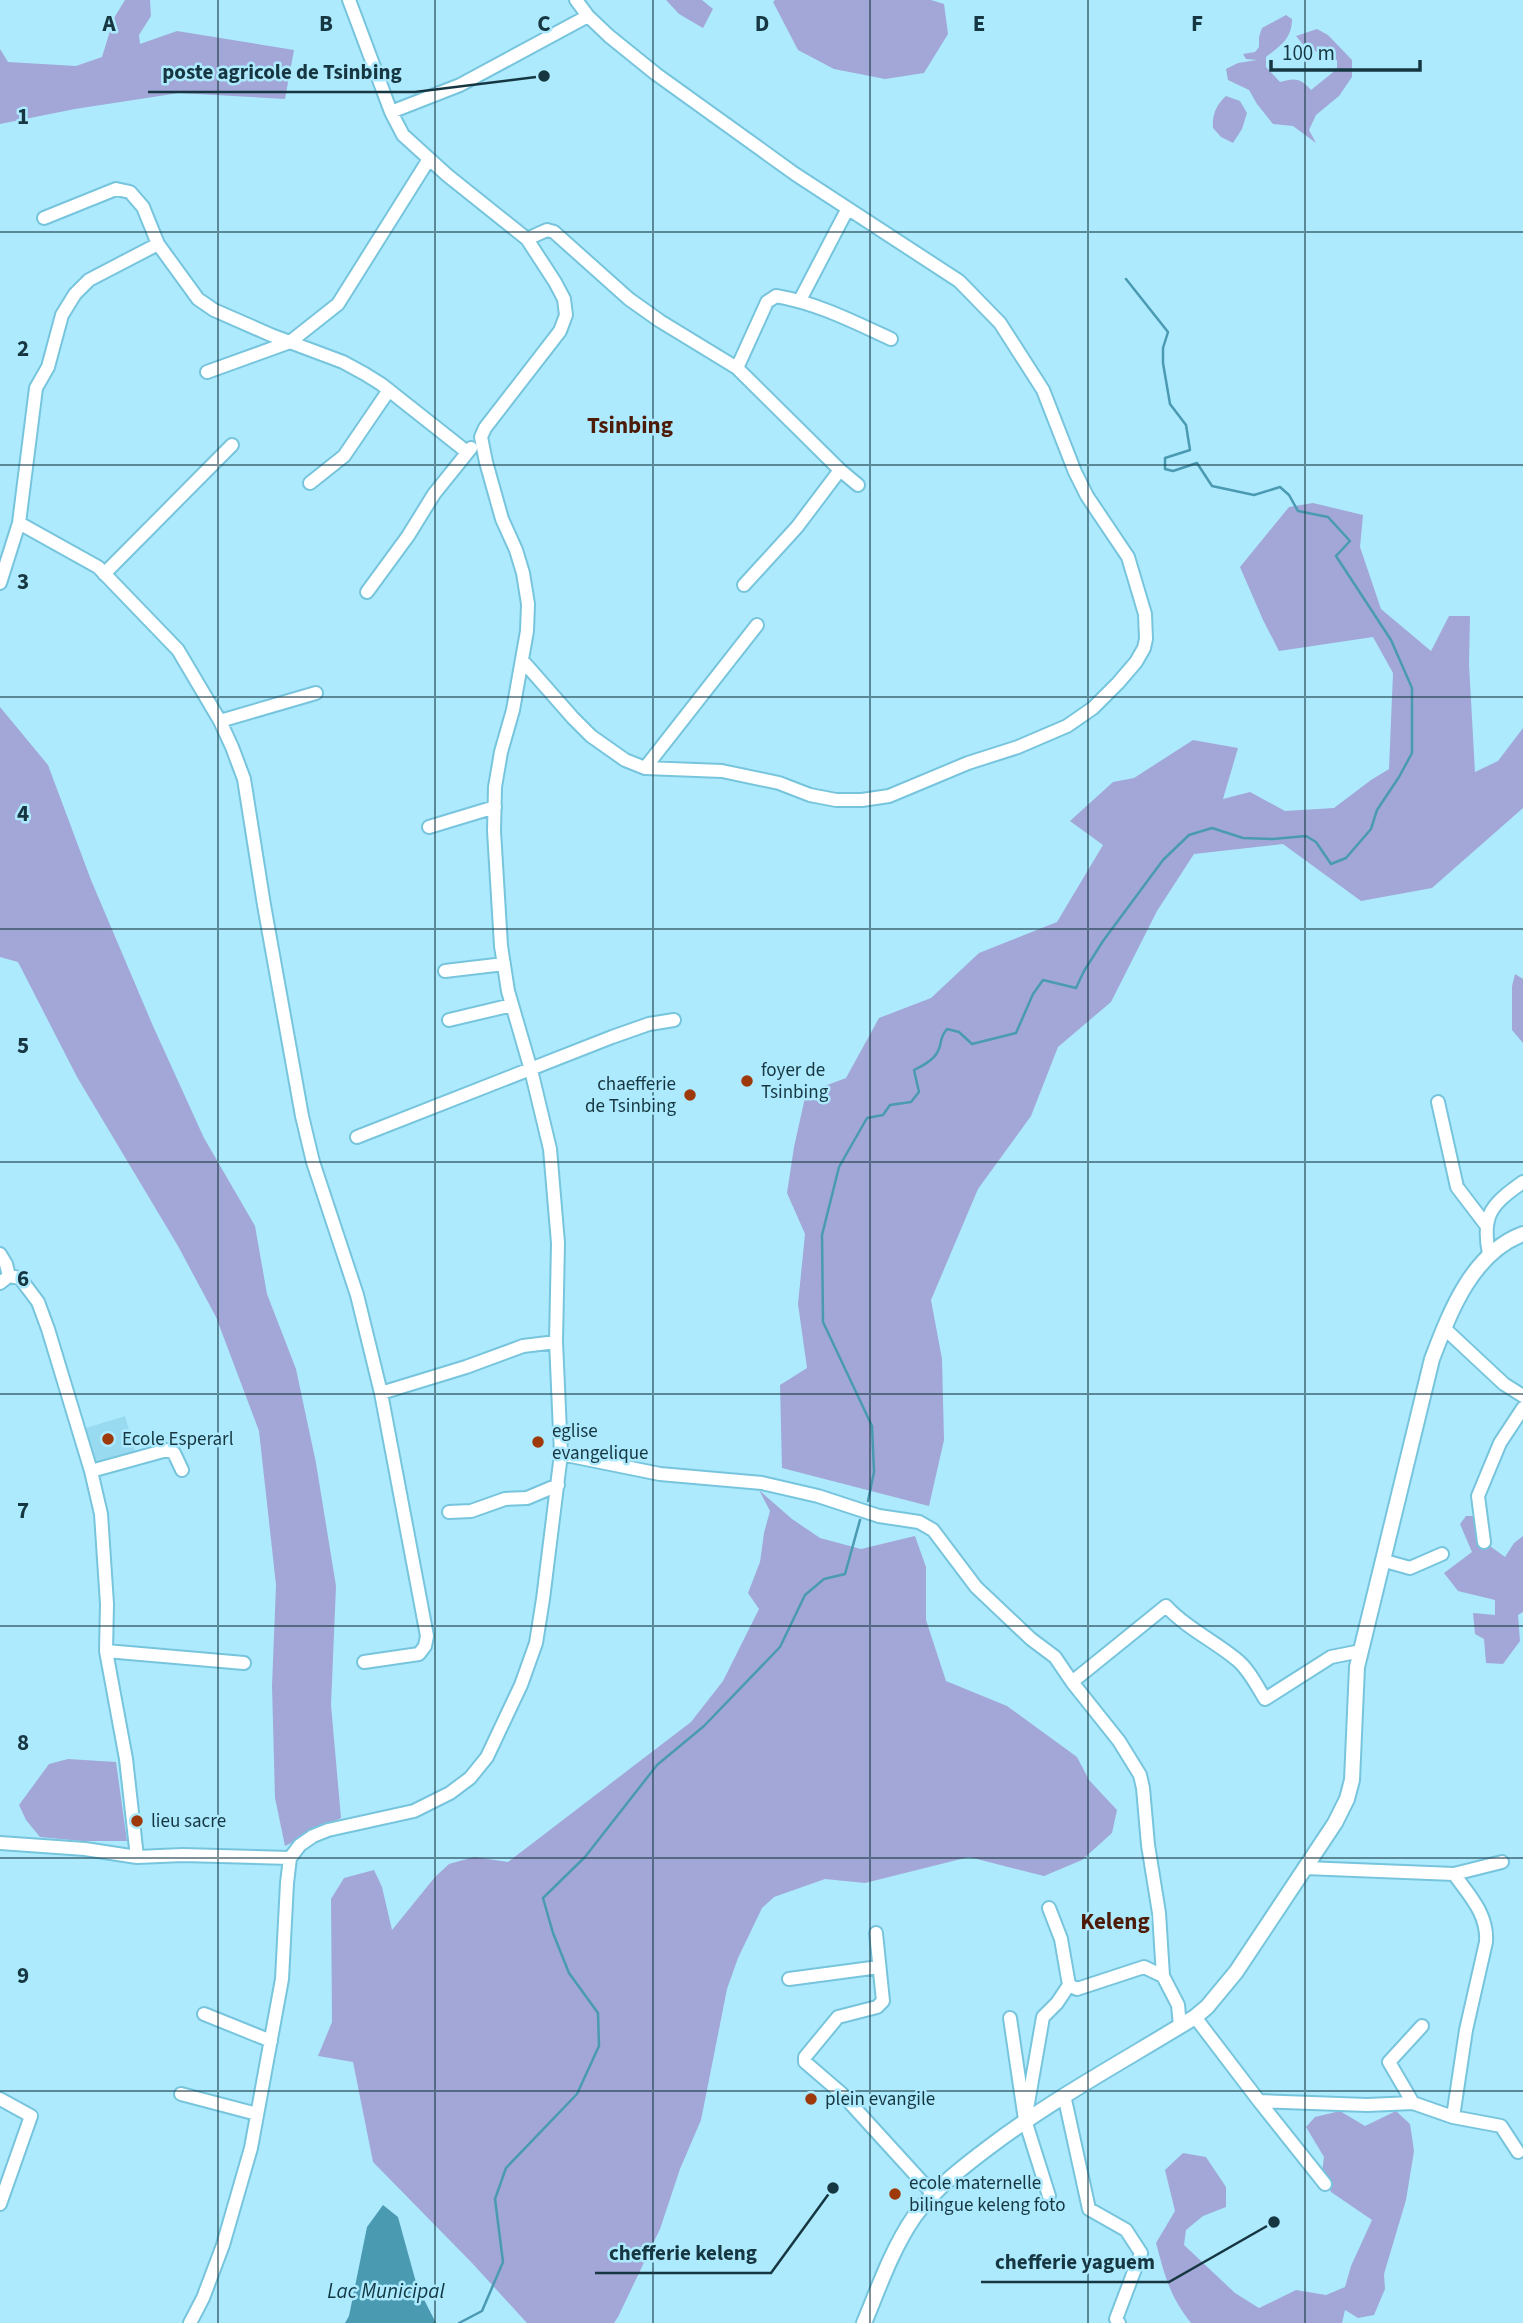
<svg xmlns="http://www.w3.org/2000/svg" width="1523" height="2323" viewBox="0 0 1523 2323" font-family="'Source Sans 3',sans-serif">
	<rect width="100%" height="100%" fill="#adeafe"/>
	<path fill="#98dbf1" d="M125 1416 137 1458 95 1471 83 1429Z"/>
	<path fill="#a2a7d7" d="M125 0H150L151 16 139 35 140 44 177 31 294 50 285 99 179 93 75 109 0 124V49L8 62 76 66 102 57 114 18Z
		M666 0H702L713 9 703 28 679 14Z
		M775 0H931L944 4 948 34 924 73 885 79 834 69 798 50 773 2Z
		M1286 15 1292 19C1292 39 1280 46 1266 57V67L1280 82C1295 78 1300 78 1311 90L1337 69V60L1305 47 1296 36 1317 29 1328 35 1352 60V77L1339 96 1316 115 1309 130 1316 143 1293 126 1273 124 1257 104 1249 90 1228 80 1226 69 1238 63 1257 60 1246 59 1243 54 1255 52 1259 47V37L1262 28Z
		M1226 96 1240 101 1247 113 1242 129 1233 143 1221 137 1213 128C1212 115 1216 105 1226 96Z
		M1313 503 1363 515 1360 547 1381 609 1431 651 1449 616H1470L1469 664 1475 772 1498 761 1523 728V808L1432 888 1361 901 1283 844 1194 854 1157 911 1111 1002 1058 1047 1031 1116 978 1189 931 1300 942 1359 944 1440 929 1506 782 1468 780 1385 807 1368 798 1304 805 1234 787 1193 794 1147 806 1093 846 1078 879 1018 931 998 979 953 1057 922 1103 845 1070 821 1113 782 1134 778 1193 740 1238 748 1223 799 1250 792 1285 811 1334 808 1371 780 1389 769 1393 673 1373 637 1279 651 1263 620 1240 567 1289 507Z
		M0 707 48 765 91 880 153 1026 204 1138 255 1226 267 1294 296 1369 316 1463 336 1586 331 1705 341 1818 285 1846 275 1798 272 1686 276 1585 259 1431 216 1317 178 1246 77 1077 18 962 0 957Z
		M1515 974 1523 979V1043L1512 1030V986Z
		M759 1490 792 1519 820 1538 861 1549 915 1536 926 1567V1620L946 1681 1007 1706 1077 1757 1089 1780 1117 1810 1112 1833 1082 1860 1044 1876 969 1857 865 1883 825 1879 774 1897 762 1908 738 1958 727 1989 701 2120 680 2169 660 2229 618 2317 614 2323H527L472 2263 373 2162 353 2062 318 2056 332 2022 331 1899 344 1878 374 1870 382 1887 392 1930 435 1877 449 1864 474 1857 508 1862 691 1722 723 1681 759 1609 748 1593 760 1562 764 1533 770 1511Z
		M1466 1516H1473L1487 1523 1490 1546 1505 1557 1514 1543 1523 1536V1612L1518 1615 1520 1641 1503 1664 1486 1663 1484 1639 1475 1634 1473 1613 1495 1615V1600L1458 1591 1444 1573 1472 1552 1460 1524Z
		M68 1759 116 1762 127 1841H82L40 1837 26 1820 19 1805 49 1764Z
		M1340 2111 1365 2126 1396 2111 1410 2124 1414 2151 1406 2200 1384 2274 1385 2289 1374 2315 1358 2318 1345 2310 1342 2323H1191C1169 2295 1165 2276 1156 2243L1175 2211 1165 2170 1183 2153 1206 2157 1226 2187V2207L1203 2216 1186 2230 1184 2245 1235 2293 1259 2308 1296 2290 1326 2295 1345 2287 1351 2266 1372 2220 1331 2192 1322 2172 1324 2157 1306 2127 1315 2117Z"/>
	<path fill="#4a9ab2" d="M383 2205 398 2217 417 2286 436 2323H345L349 2316 367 2227Z"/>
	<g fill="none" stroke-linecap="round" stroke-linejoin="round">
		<path stroke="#4a9ab2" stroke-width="2.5" d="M868 1501 874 1472 872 1426 823 1322 822 1235 839 1167 867 1118 883 1115 890 1105 911 1102 919 1092 914 1070C922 1066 934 1060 938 1051 943 1042 938 1040 947 1029L959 1032 972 1044 1016 1033 1033 994 1043 980 1076 988 1084 971 1103 941 1163 860 1189 835 1212 828 1243 838 1273 839 1306 836 1316 842 1331 864 1346 858 1371 829 1377 810 1399 777 1412 753V688L1391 640 1336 556 1350 541 1328 517 1298 511 1289 495 1280 487 1254 495 1212 486 1197 463 1173 471 1165 469V458L1190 450 1186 425 1170 404 1163 363V348L1168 332 1126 279
			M459 2323 482 2311 503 2262 495 2199 506 2168 577 2094 599 2046 598 2013 569 1973 553 1933 543 1898 585 1857 657 1765 704 1726 780 1647 805 1595 824 1579 845 1574 860 1520"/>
		<g stroke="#77c5dd" stroke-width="16">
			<path id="minor" d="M391 112 460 85 588 16 576 0
				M44 218 116 189 130 192 143 207 158 244
				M527 239 547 230 554 232 629 299 660 321 737 368 840 470 858 485
				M800 300 847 210
				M737 368 767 302 776 296C817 303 854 322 891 339
				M207 372 290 342 338 304 429 159
				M467 452 381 384 365 374 343 362 271 335 214 310 198 299 158 244 89 280 75 294 62 315 48 367 36 388 19 523 98 567 178 650 220 721 232 747 244 779 264 905 302 1116 313 1162 357 1295 381 1393 466 1367 523 1346 556 1342
				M310 483 344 456 389 390
				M104 574 232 445
				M0 583 19 523
				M744 585 797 527 840 470
				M367 592 408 536 434 494 471 448
				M522 660 573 718 591 736 625 760 645 768 722 771 779 783 810 795 836 800H862L889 796 968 763 1018 747 1067 726 1093 708 1118 683 1136 662 1144 648 1146 639 1145 614 1128 557 1087 496 1075 472 1043 390 1000 323 959 281 795 174 656 74 609 36 588 16
				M220 721 316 693
				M645 768 757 625
				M429 827 495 807
				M445 971 504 964
				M449 1020 512 1005
				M1438 1102 1457 1187 1486 1225
				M357 1137 612 1037 649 1024 674 1020
				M0 1254 6 1264 9 1276
				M1489 1254C1481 1214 1492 1204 1523 1182
				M0 1283 9 1276 20 1278 38 1302 48 1329 91 1471 101 1514 107 1604 106 1651 126 1759 137 1857
				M1444 1328 1504 1384 1523 1396
				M561 1454 660 1474 762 1483 818 1496 879 1516 919 1522 933 1530 976 1587 1031 1639 1055 1657 1072 1682 1119 1741 1140 1775 1143 1788 1148 1845 1159 1913 1163 1976 1178 2005 1180 2026
				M91 1471 167 1450 174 1453 182 1470
				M449 1512 471 1511 505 1499 527 1498 558 1485
				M1484 1542 1478 1496 1500 1443 1523 1408
				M1385 1561 1410 1568 1442 1554
				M106 1651 244 1663
				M364 1662 419 1654 425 1646 427 1636 381 1393
				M1072 1682 1166 1606C1185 1627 1214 1641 1236 1659 1248 1668 1257 1686 1265 1699L1331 1657 1361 1651
				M0 1843 85 1849 137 1857 183 1855 290 1858
				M1305 1868 1454 1874 1502 1862
				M1454 1874C1469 1895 1488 1914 1486 1942L1466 2030 1453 2117 1501 2126 1518 2152
				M1049 1908 1061 1939 1069 1985 1077 1989 1144 1967 1163 1976
				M876 1933 883 2001 877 2007 838 2017 805 2057V2062L841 2093 933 2194
				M789 1979 879 1967
				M204 2014 271 2041
				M1195 2017 1259 2101 1367 2105 1413 2103 1453 2117
				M1010 2018 1025 2120 1049 2196
				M181 2094 257 2114
				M1064 2095 1089 2209 1126 2230 1141 2253 1116 2319 1119 2323
				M0 2099 31 2116 0 2204
				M1259 2101 1325 2184
				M1413 2103 1389 2062 1422 2026
				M1027 2109 1043 2017 1057 2003 1069 1985
				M190 2323 203 2298 223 2245 251 2148 282 1979 287 1883 290 1858 300 1845 313 1836 328 1830 414 1811 450 1793 470 1778 487 1757 521 1685 536 1643 543 1599 561 1454 556 1342 558 1243 550 1149 531 1070 508 991 501 946 494 831 495 787 501 752 513 710 527 631 528 604 523 573 516 550 502 519 486 462 481 437 485 428 560 331 566 315 564 299 555 282 527 239 447 175 403 135 391 112 349 0"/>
		</g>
		<g stroke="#77c5dd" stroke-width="18">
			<path id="major" d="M864 2323C879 2287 892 2249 914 2217 935 2188 964 2166 992 2145 1056 2097 1127 2059 1195 2017L1207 2007 1236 1972 1335 1823 1347 1799 1352 1780 1357 1667 1432 1359C1450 1312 1472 1253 1523 1234"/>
		</g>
		<use href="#minor" stroke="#fff" stroke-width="12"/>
		<use href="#major" stroke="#fff" stroke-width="14"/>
	</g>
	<path fill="none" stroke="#163741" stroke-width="2" stroke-opacity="0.55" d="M218 0V2323M435 0V2323M653 0V2323M870 0V2323M1088 0V2323M1305 0V2323M0 232H1523M0 465H1523M0 697H1523M0 929H1523M0 1162H1523M0 1394H1523M0 1626H1523M0 1858H1523M0 2091H1523"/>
	<g fill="#9e390c" stroke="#adeafe" stroke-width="2.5">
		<circle cx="747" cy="1081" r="7"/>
		<circle cx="690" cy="1095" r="7"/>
		<circle cx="108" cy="1439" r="7"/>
		<circle cx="538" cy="1442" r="7"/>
		<circle cx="137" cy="1821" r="7"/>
		<circle cx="811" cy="2099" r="7"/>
		<circle cx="895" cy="2194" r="7"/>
	</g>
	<g text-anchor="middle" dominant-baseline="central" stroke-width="5" stroke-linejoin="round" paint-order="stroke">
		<g font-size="19" fill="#163741" stroke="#adeafe" text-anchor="start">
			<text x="761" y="1070">foyer de<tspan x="761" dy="22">Tsinbing</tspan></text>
			<text x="676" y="1084" text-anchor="end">chaefferie<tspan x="676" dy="22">de Tsinbing</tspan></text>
			<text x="552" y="1431">eglise<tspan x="552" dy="22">evangelique</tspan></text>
			<text x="122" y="1439">Ecole Esperarl</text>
			<text x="151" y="1821">lieu sacre</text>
			<text x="825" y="2099">plein evangile</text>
			<text x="909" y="2183">ecole maternelle<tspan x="909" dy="22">bilingue keleng foto</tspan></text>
		</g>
		<g font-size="21" font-style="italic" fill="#123843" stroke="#adeafe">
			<text x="386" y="2291">Lac Municipal</text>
		</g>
		<g font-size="23" font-weight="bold" fill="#4d1b08" stroke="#adeafe">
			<text x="630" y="425">Tsinbing</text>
			<text x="1115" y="1921">Keleng</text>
		</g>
	</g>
	<g font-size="23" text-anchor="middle" font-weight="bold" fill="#163741" stroke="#adeafe" stroke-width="5" stroke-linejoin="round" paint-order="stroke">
		<text x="109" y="31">A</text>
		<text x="326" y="31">B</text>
		<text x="544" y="31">C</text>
		<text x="762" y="31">D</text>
		<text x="979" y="31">E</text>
		<text x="1197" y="31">F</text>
		<text x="23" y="124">1</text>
		<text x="23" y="356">2</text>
		<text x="23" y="589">3</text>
		<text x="23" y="821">4</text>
		<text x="23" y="1053">5</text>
		<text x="23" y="1286">6</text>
		<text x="23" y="1518">7</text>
		<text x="23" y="1750">8</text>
		<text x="23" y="1983">9</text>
	</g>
	<path fill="none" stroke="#163741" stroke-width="2.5" d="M544 76L415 92H148M833 2188L771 2273H595M1274 2222L1169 2282H981"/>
	<g fill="#163741" stroke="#adeafe" stroke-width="2.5">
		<circle cx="544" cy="76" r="7"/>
		<circle cx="833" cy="2188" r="7"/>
		<circle cx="1274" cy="2222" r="7"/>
	</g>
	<g font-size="21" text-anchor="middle" font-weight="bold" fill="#163741" stroke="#adeafe" stroke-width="5" stroke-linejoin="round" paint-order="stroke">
		<text x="282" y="79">poste agricole de Tsinbing</text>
		<text x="683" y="2260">chefferie keleng</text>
		<text x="1075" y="2269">chefferie yaguem</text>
	</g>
	<path d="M1271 60v10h149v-10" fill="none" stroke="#163741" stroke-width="3.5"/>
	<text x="1282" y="60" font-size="21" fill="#163741" stroke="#adeafe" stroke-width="5" paint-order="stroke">100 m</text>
</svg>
